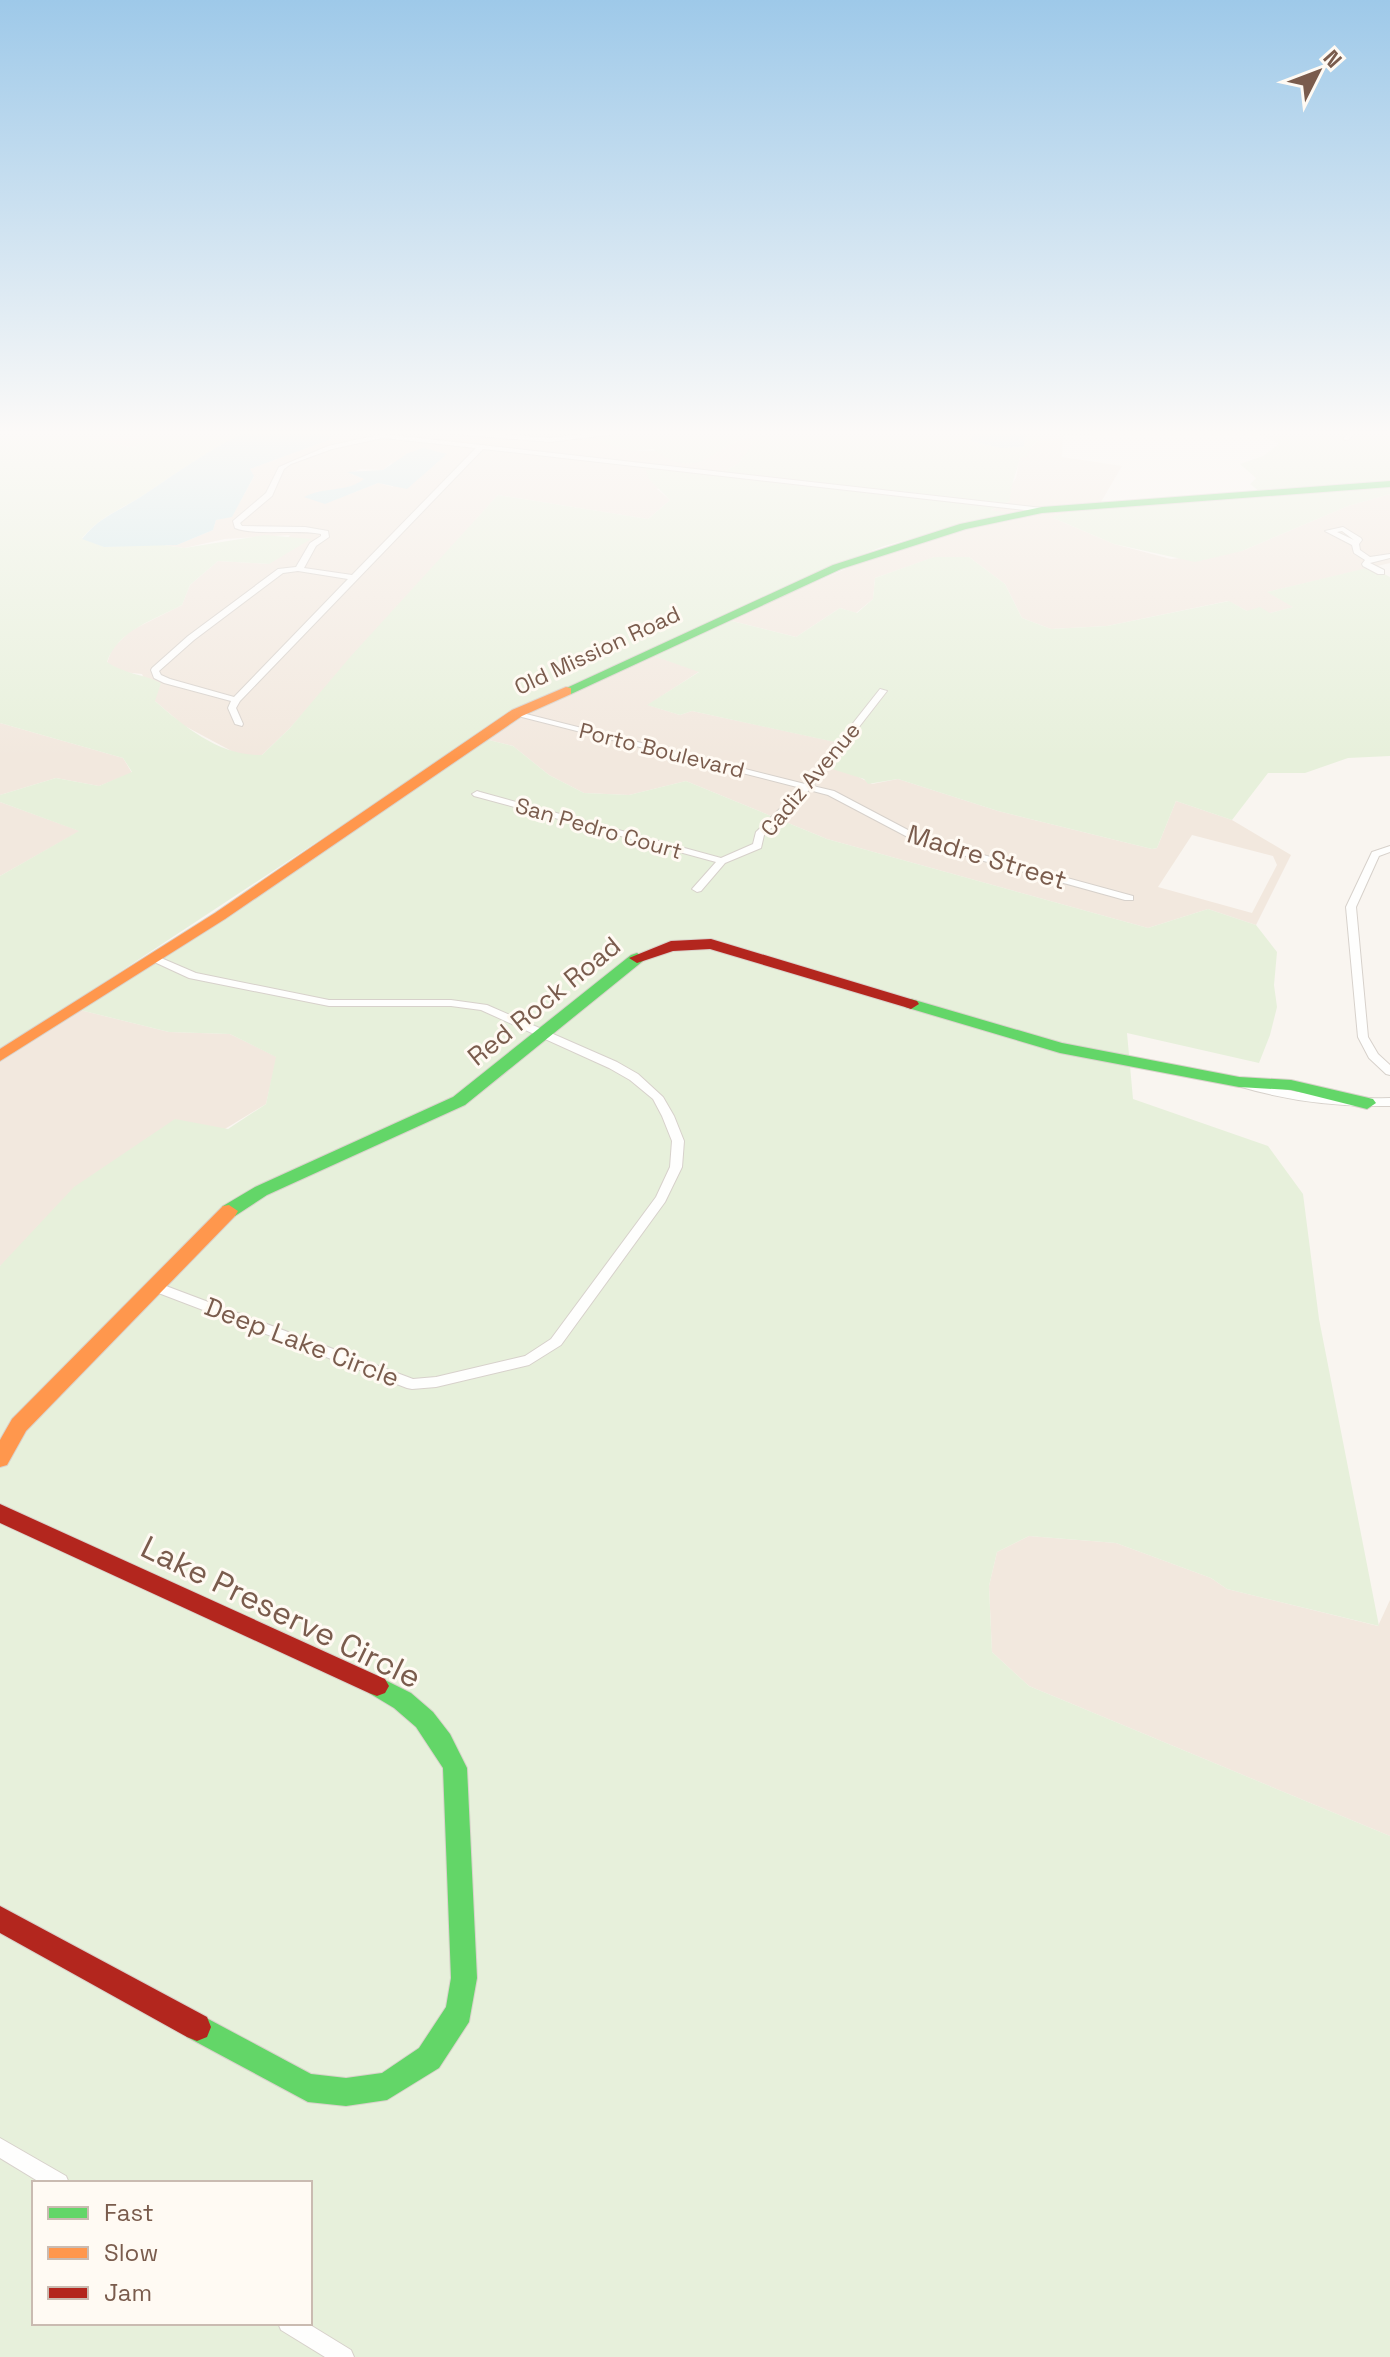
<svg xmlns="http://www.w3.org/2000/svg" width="1390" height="2357" viewBox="0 0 1390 2357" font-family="'Space Grotesk',sans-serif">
	<rect width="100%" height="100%" fill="#f9f5f0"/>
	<path fill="#f2e8de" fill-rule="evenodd" d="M51 429H160L134 448Z
		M299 429H657L648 436 634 435 603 443 634 451 719 450 750 435 752 446 739 463 722 473 657 489 670 500 648 519 498 495 290 728 262 755H239L183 725 155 701 142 674 122 672 107 663 112 649 130 631 182 605 190 585 218 561 269 564 290 535 225 539 184 548 165 545H177L213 530 216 520 232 516 254 477 250 469 329 440 331 434ZM392 462 393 487 378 483 348 495 314 492 351 489 364 479 349 473 361 469 383 470Z
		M1044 436H1063L1062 457 1122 466 1101 502 1000 515 1005 514 990 511 1010 501V487L1016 478 1020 456Z
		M1390 494V563L1268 592 1294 607 1270 613 1247 611 1228 601 1107 626 1051 629 1022 618 1005 584 969 557H935L875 578 873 599 856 613 840 608 796 637 728 620 873 557 935 537 1043 511 1094 506 1053 518 1114 544 1171 559 1242 551 1348 506Z
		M651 655 700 671 648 705 680 715 692 711 845 744 844 754 834 764 872 784 898 779 998 811 1152 849 1157 848 1176 801 1232 820 1291 855 1256 925 1208 909 1148 928 827 839 686 781 629 795 584 793 549 775 513 746 485 739 521 714ZM1192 835 1273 856 1277 865 1252 913 1158 887Z
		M0 723 123 758 132 773 99 786 56 778 0 795Z
		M0 802 80 831 0 876Z
		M80 1010 169 1032 230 1034 277 1057 266 1104 0 1266V1061Z
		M1029 1536 1116 1543 1211 1578 1227 1589 1378 1626 1390 1600V1836L1029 1686 992 1652 989 1586 997 1552Z"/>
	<path fill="#e7f0db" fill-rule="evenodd" d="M0 429H51L134 448 160 429H254C212 446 179 472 142 496 118 511 101 516 82 538L104 547 157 544 184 548 265 535 311 539 269 564 218 561 190 585 182 605C154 620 118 630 107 662 124 674 143 674 161 683L155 701C186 728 220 756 262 755L290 728 351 656 498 495 648 519 670 500 649 479 646 470 673 467 722 473 739 463 752 445 749 435C709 451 697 482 653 449L634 451 603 443 600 436 614 432 648 436 657 429H972L971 441 1000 448 1024 447 1025 436 1032 431 1105 429 1083 436H1044L1032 445 1027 457H1020C1017 472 1010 485 1010 501L991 510 1007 513 884 546 834 566 573 684 338 828 0 1051V876L79 831 0 802V795L56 778 99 786 132 772 123 758 0 723Z
		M1220 429H1390V482L1259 491 1250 484 1256 478 1240 464 1263 456 1279 444 1256 432Z
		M1390 485V494L1348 506 1242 551 1195 562 1114 544 1051 517 1094 506Z
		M934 557H969L1005 584 1022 618 1051 629 1107 626 1229 601 1247 611 1260 607 1270 613 1293 607 1267 592 1371 567 1390 577V756L1348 758 1305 773H1268L1232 820 1176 801 1157 848 1152 849 998 811 898 779 868 784 864 779 832 769 833 764 844 754V744L692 711 680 715 647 705 699 672 651 655 728 620 796 637 840 608 857 613 873 599 875 578Z
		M485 739 513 746 549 775 584 793 629 795 686 781 827 839 1148 928 1208 909 1256 925 1277 952 1274 985 1277 1007 1270 1035 1259 1063 1127 1033 1133 1099 1268 1146 1303 1194 1319 1319 1379 1626 1227 1589 1211 1578 1116 1543 1029 1536 997 1552 989 1586 992 1652 1029 1686 1390 1836V2357H0V1266L74 1187 175 1119 228 1129 266 1104 276 1057 230 1034 169 1032 80 1010ZM34 2183H310V2323H34Z"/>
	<path fill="#d0e8ea" d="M254 429H299L332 434 329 440 250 469 254 476 232 517 216 520 213 530 177 545 104 547 82 539C100 516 118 512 142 496 179 472 212 446 254 429Z
		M973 429H1067L1032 431 1025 436 1024 447 1000 448 971 441Z
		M423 448 447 454 407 489 378 483 325 504 304 497C325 486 346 493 364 479L347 472 383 470 408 453Z"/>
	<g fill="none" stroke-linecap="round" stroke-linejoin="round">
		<g stroke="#d7d1cb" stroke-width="2">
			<path id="street" d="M416 429H443L550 438 624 429H643L640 431 550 442 419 431Z
				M1353 429H1360L1348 440H1344V438Z
				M383 434 1042 508 1046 510 1042 512 483 449 240 701 236 708 243 724 242 726 235 724 228 708 231 701 164 683 154 678 151 670 152 668 188 636 278 569 296 567 310 543 321 536V534C296 529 254 536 235 528L233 521 266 493 279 467 328 446ZM383 438 476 448 352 575 304 568 316 546 329 537 328 531 305 527 242 526 240 523 272 496 284 469 291 464 332 449ZM298 571 348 579 234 697 170 679 161 675 159 671 194 640 283 573Z
				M1343 527 1361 538 1362 540 1359 544 1360 550 1370 557 1390 554V558L1370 563 1384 570V574H1378L1363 566 1362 564 1365 560 1354 553 1352 545 1325 531ZM1342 531 1354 540 1337 532Z
				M880 689 887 691 813 786 834 791 925 839 1133 896V900H1125L919 843 828 795 809 790 764 835 761 848 725 863 701 891 697 892 692 889 716 862 474 796 472 794 477 791 480 792 721 858 753 844 756 832 801 788 514 715V711L805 784Z
				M1390 846V852L1379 856 1356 907 1368 1037 1378 1054 1390 1065V1075L1386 1074 1369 1058 1358 1037 1346 907 1372 852Z
				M154 955 196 973 329 1000H451L487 1005 617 1062 638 1074 663 1097 674 1116 684 1141 682 1167 665 1202 561 1345 529 1365 436 1387 412 1389 407 1388 148 1289 147 1286 148 1283H158L413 1379 436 1377 525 1356 551 1339 656 1197 670 1167 672 1141 662 1116 653 1099 630 1080 609 1068 481 1010 451 1006H329L189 978 150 960 149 958 150 956Z
				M1242 1079C1292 1093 1338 1100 1390 1098V1106C1337 1107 1288 1101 1238 1086L1236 1083Z
				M0 2138 66 2176 69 2183H41L0 2158Z
				M278 2323H307L351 2350 354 2357H325L281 2330Z"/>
		</g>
		<g stroke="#d9d2cb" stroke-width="2">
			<path id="fast" d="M1390 481V487L1042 513 966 529 841 569 571 694 560 691 833 565 960 524 1042 507Z
				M637 953 645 958 643 961 465 1105 267 1195 235 1216H223L220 1211 223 1206 255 1187 453 1097 631 955Z
				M911 999 1062 1043 1239 1077 1291 1080 1373 1099 1376 1103 1367 1109 1291 1090 1239 1087 1060 1053 905 1007 903 1004 905 1001Z
				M377 1676 411 1693 433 1712 450 1734 467 1768 477 1978 469 2022 439 2068 387 2100 346 2106 308 2102 187 2037 183 2027 187 2017 197 2013 311 2074 346 2078 382 2073 419 2048 446 2007 451 1978 443 1768 416 1727 394 1708 369 1693 365 1686 369 1679Z"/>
		</g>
		<g stroke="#d9d2cb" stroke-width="2">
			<path id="slow" d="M566 687 571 688V694L522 716 225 919 0 1061V1049L215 913 512 710Z
				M229 1205 238 1211 235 1216 26 1431 7 1465 0 1467V1440L12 1419 223 1206Z"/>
		</g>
		<g stroke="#d9d2cb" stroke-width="2">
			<path id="jam" d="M711 939 917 1001 919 1004 911 1009 905 1007 710 949 673 951 637 963 629 958 671 941Z
				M0 1504 385 1679 389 1686 385 1693 377 1696 369 1693 0 1523Z
				M0 1906 207 2017 211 2027 207 2037 197 2041 187 2037 0 1933Z"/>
		</g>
		<use href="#street" fill="#fefefd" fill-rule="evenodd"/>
		<use href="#fast" fill="#63d668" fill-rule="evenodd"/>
		<use href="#slow" fill="#ff974d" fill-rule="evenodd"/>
		<use href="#jam" fill="#b3261e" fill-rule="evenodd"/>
	</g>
	<linearGradient id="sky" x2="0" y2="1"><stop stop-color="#9ec9e9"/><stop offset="0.57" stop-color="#fcfaf8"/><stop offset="1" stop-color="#fcfaf8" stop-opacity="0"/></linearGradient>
	<rect width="1390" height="759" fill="url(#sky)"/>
	<g text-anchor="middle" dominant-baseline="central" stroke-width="6" stroke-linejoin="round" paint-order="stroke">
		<g font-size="22" fill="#7a5c4d" stroke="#fffaf3">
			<text transform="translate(597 650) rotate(-25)">Old Mission Road</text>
			<text transform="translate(662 750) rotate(14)">Porto Boulevard</text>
			<text transform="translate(810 779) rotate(-50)">Cadiz Avenue</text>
			<text transform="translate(599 828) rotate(16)">San Pedro Court</text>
		</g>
		<g font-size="26" fill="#7a5c4d" stroke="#fffaf3">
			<text transform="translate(987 857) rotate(17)">Madre Street</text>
			<text transform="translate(544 1001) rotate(-39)">Red Rock Road</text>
			<text transform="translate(302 1342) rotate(21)">Deep Lake Circle</text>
		</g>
		<g font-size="32" fill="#7a5c4d" stroke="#fffaf3">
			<text transform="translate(281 1612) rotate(26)">Lake Preserve Circle</text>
		</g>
	</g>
	<rect x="32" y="2181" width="280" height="144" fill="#fffaf3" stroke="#cabbb1" stroke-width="2"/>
	<rect x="48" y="2207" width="40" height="12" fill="#63d668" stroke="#cabbb1" stroke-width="2"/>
	<text x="104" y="2221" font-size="24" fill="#7a5c4d">Fast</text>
	<rect x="48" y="2247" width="40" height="12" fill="#ff974d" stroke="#cabbb1" stroke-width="2"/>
	<text x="104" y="2261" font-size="24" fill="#7a5c4d">Slow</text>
	<rect x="48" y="2287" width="40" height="12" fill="#b3261e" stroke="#cabbb1" stroke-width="2"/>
	<text x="104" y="2301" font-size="24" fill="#7a5c4d">Jam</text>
	<g transform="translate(1318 72) rotate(48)" stroke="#fffaf3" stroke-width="6" paint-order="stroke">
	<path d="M0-6L14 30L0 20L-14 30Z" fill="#7a5c4d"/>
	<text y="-12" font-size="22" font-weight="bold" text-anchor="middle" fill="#7a5c4d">N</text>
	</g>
</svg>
